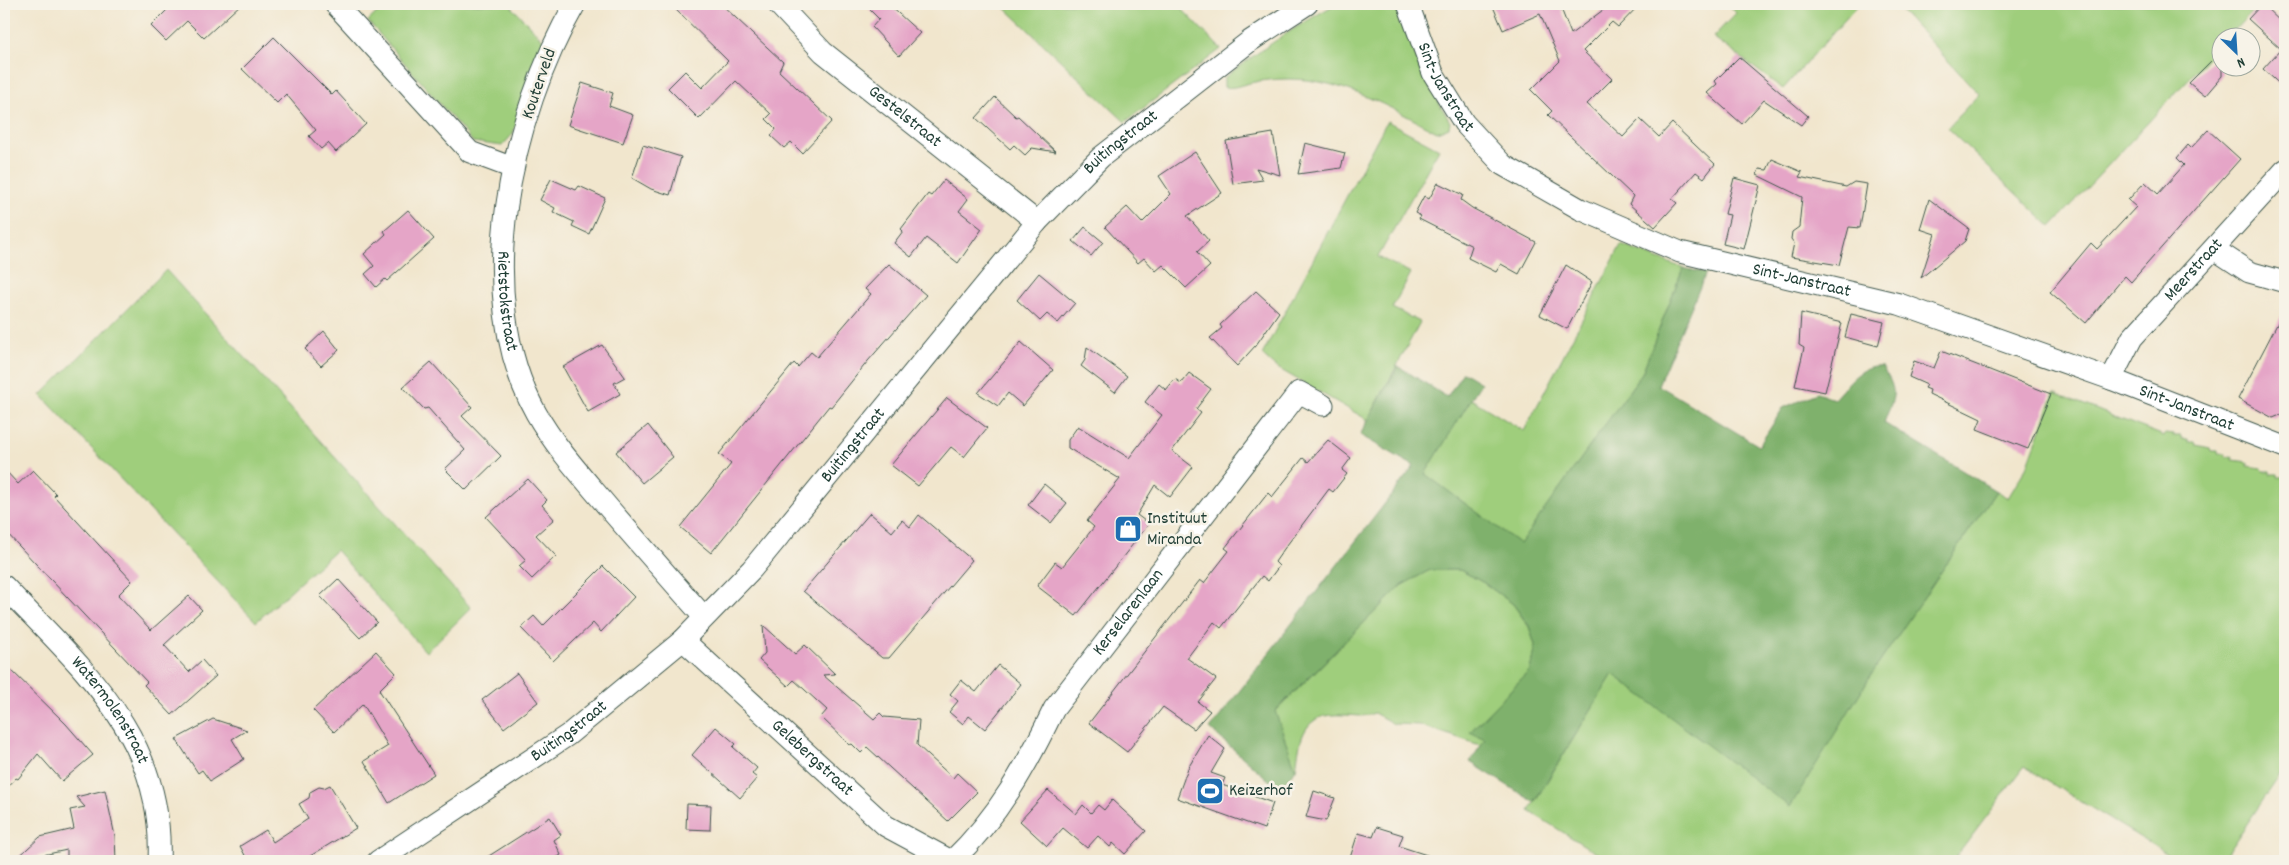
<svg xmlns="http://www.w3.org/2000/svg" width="2289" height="865" viewBox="0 0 2289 865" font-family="Dekko,sans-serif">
	<rect width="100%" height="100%" fill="#f7f3e8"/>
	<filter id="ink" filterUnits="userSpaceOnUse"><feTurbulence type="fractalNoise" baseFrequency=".02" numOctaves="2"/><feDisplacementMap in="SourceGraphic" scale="10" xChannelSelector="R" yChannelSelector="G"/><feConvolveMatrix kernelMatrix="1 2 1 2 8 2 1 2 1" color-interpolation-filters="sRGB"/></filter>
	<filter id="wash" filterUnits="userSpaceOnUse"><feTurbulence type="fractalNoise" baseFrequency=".0096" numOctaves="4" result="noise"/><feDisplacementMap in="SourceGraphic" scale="20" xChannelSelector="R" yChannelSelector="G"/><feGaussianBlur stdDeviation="1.12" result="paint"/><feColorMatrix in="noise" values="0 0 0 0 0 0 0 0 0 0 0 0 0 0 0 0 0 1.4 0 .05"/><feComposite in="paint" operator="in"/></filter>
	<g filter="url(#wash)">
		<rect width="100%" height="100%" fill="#f1e6cd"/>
		<path fill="#9fce7c" stroke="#5f8658" d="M386 4H509L544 41 527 83 513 134 502 146 473 142 368 21Z
			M1001 4H1177L1221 49 1125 122Z
			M1336 4H1396L1422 73 1450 122 1449 127 1437 132C1391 108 1342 79 1289 79 1276 79 1262 80 1250 83 1240 85 1234 89 1224 87V78C1260 50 1296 26 1336 4Z
			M1728 4H1859L1783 89 1713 37 1736 13Z
			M1895 4H2259L2228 37 2222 38 2221 44 2051 227 1947 128 1979 94Z
			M1387 121 1439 149 1378 257 1411 273 1392 308 1420 322 1368 420 1274 366 1262 355Z
			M1621 245 1683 268 1642 373 1520 544 1425 474 1471 399 1524 431Z
			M166 270 471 608 426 652 336 550 256 622 41 395Z
			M2054 393 2164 436 2165 433 2173 434V436H2181V439H2188V442H2195L2196 445 2210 448 2211 451H2218V454H2225L2226 457H2233V460L2248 462V466L2262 468 2263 471H2270V474H2278V477H2285V768L2225 856 2233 861H2179L2024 767 1953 861H1609L1529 811 1613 674 1790 806 1871 675 1996 491 2008 498 2028 464Z
			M1430 570H1460L1484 583 1513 604 1529 627 1535 645 1530 670 1471 731 1485 739 1480 745 1419 725 1394 724 1374 713C1362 718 1356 715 1344 715 1303 712 1300 737 1296 770L1275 712 1402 585Z"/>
		<path fill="#7fb16c" stroke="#4f7750" d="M1683 268 1706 273 1658 385 1759 446 1783 408 1817 393 1834 399C1848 384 1861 364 1882 367 1900 393 1893 397 1884 423L1996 491 1871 675 1790 807 1613 674 1534 802 1470 762 1485 739 1470 732 1530 670 1535 645 1529 626 1513 604 1484 583 1460 570H1430L1402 585 1275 711 1296 770 1278 788 1210 729 1414 466 1360 435 1398 366 1447 397 1463 372 1481 383 1425 474 1520 544 1642 373Z"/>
		<g id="blocks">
			<path fill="#e5a5c7" d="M170 4H241L204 38 187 21 166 41 151 26 172 5Z
				M670 4H721L783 62 779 71 832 121 802 153 791 142 784 148 771 136 776 129 766 119 771 114 736 81 699 119 668 88 685 71 702 88 728 61Z
				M864 4H888L920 33 899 56 872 27 879 19Z
				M1492 4H1564L1560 6 1571 34 1611 4H1640L1618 27 1612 22 1583 51 1612 79 1587 104 1623 137 1640 119 1659 137 1672 123 1715 164 1704 178 1696 172 1672 199 1677 203 1655 227 1629 204 1633 196 1548 115 1552 111 1531 90 1560 61 1540 14 1503 30Z
				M2262 4 2285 26V89L2263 69 2281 49 2248 19Z
				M274 37 332 95 336 91 366 124 336 152 328 143 321 149 309 136 316 130 286 94 277 103 242 69Z
				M2222 50V76L2205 96 2189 83Z
				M1739 57 1808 116 1801 125 1764 100 1742 124 1707 93 1717 84 1715 81Z
				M582 83 613 93 609 106 633 115 623 143 568 125Z
				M995 97 1016 117 1018 116 1056 152 1032 148 1025 155 1014 145 1010 149 976 118Z
				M2208 130 2240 159 2131 282 2125 276 2086 323 2050 292 2091 243 2097 249 2136 207 2128 200 2145 182 2158 194 2184 165 2177 158 2188 145 2191 148Z
				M1273 133 1280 175 1256 168 1263 180 1233 184 1226 141Z
				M1305 143 1345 153 1341 168 1298 174Z
				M643 145 681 157 670 195 651 189 632 178Z
				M1195 152 1222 193 1187 216 1209 241 1197 252 1210 266 1186 288 1163 265 1156 271 1144 258 1138 263 1105 227 1127 207 1142 223 1171 194 1159 176Z
				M1772 159 1802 172 1799 177 1846 187 1854 182 1867 184 1860 228 1849 227 1839 265 1791 257 1794 243 1791 239 1792 232 1799 227 1802 197 1757 175 1759 169 1767 170Z
				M1734 178 1760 185 1744 249 1723 244 1730 215 1725 214Z
				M551 179 576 190 579 186 605 198 589 234 572 226 574 222 553 212 555 208 540 200Z
				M944 180 968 199 959 211 982 229 958 263 926 238 911 257 894 243 903 231 901 229 928 194 931 196Z
				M1438 183 1463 195 1461 200 1472 208 1536 242 1519 274 1501 264 1496 272 1468 258 1472 246 1419 219 1421 216 1415 213 1424 196 1429 199Z
				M1929 199 1969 229 1965 241 1921 278 1935 234 1920 229Z
				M408 210 434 239 387 281 385 279 376 287 365 274 374 266 364 254 386 234 384 231Z
				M1085 227 1103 242 1091 256 1073 241Z
				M889 264 926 295 868 361 831 407 829 406 711 553 680 527 731 464 719 454 794 363 798 367 811 352 817 357 871 294 865 289Z
				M1566 265 1592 282 1567 329 1540 315Z
				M1039 273 1075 303 1058 323 1047 314 1040 321 1017 300Z
				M1256 291 1279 312 1256 345 1237 366 1210 338 1222 328 1220 325Z
				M2285 309V413L2273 418 2238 399Z
				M1801 313 1842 323 1825 392 1795 386 1804 348 1799 345Z
				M1851 314 1884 322 1878 346 1845 337Z
				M324 331 339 350 321 366 305 349Z
				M1021 342 1053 370 1023 406 1008 393 998 406 978 393Z
				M602 345 625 377 614 383 620 394 588 412 563 367Z
				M1087 347 1127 376 1115 392 1081 366 1085 360Z
				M1941 351 2051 394 2028 449 1977 429 1981 419 1929 394 1930 390 1925 388 1927 385 1909 377 1914 361 1934 368Z
				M431 362 472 407 462 416 501 456 466 490 445 469 465 450 428 408 424 409 403 387Z
				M1189 373 1211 389 1196 409 1201 413 1172 451 1193 467 1170 497 1155 485 1137 515 1149 524 1076 616 1037 586 1055 562 1062 567 1094 527 1087 521 1120 479 1068 448V440L1078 426 1129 458 1162 415 1145 402 1159 384 1166 390 1175 379 1181 383Z
				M947 398 987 428 964 457 951 447 918 486 891 465Z
				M648 425 673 457 642 483 616 452Z
				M1328 440 1351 458 1342 470 1347 474 1333 492 1329 489 1284 549 1275 562 1279 566 1268 581 1262 576 1221 628 1214 622 1187 658 1216 679 1198 702 1210 711 1194 729 1163 707 1127 752 1089 723 1200 580 1204 583 1229 551 1225 548 1268 493 1272 497 1303 458 1308 462Z
				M4 469 18 484 33 470 56 494 54 496 132 581 118 595 151 630 189 596 202 610 164 645 189 672 202 660 216 676 172 715 144 685 147 682 4 530Z
				M528 479 547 500 542 505 554 519 536 535 556 556 532 579 519 566 526 560 486 517Z
				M1044 484 1067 503 1051 523 1028 505Z
				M870 513 892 532 902 520 910 527 919 515 972 560 889 658H882L803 591Z
				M603 566 634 597 601 632 593 623 553 661 521 628 534 616 543 626Z
				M338 579 377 622 360 638 320 596Z
				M763 625 795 654 805 645 835 674 823 675 874 719 880 713 884 717 919 720 917 745 953 778 957 773 977 792 948 821 867 747 861 753 852 744 850 745 821 717 827 710 794 680 788 686 759 660 765 653Z
				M376 651 396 673 379 690 434 774 389 803 364 761 388 746 363 704 334 732 313 710Z
				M4 663 66 724 93 755 62 781 38 754 18 779 16 778 4 791Z
				M998 665 1021 684 985 729 969 716 963 724 949 712 958 701 950 694 961 680 976 692Z
				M517 673 538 702 504 728 482 700Z
				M213 719 247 730 232 739 244 759 210 781 202 770 198 773 176 739Z
				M716 727 736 744 733 747 757 768 752 774 757 778 740 798 692 755Z
				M1208 735 1225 749 1211 773 1225 778 1222 785 1273 803 1264 829 1177 798 1188 768Z
				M330 785 356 828 302 861H243L247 859 240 846 266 830 273 842 308 819 299 804 309 798 310 792 319 787 324 788Z
				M105 790 115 836 116 861H67V850L14 861 40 837 74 829 70 810 85 807 76 797Z
				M1048 790 1076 814 1083 805 1091 813 1098 805 1104 810 1112 800 1146 831 1125 854 1113 843 1110 847 1098 836 1087 848 1063 828 1047 846 1020 821Z
				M1314 791 1335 798 1326 821 1306 817Z
				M687 804 711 805 710 830 686 829Z
				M550 817 561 835 554 840 561 855 551 861H481Z
				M1377 827 1403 835 1399 846 1433 857 1432 861H1349L1358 833 1373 837Z"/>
		</g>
	</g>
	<g filter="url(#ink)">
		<use href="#blocks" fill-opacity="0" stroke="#3e564b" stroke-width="1"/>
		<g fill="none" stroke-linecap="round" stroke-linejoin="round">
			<g stroke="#3e564b" stroke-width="23">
				<g id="minor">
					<path d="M335 4 470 152 513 168"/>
					<path id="s1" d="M575 4C511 115 470 294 536 413 555 447 582 476 607 506 639 543 671 580 704 617"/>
					<path id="s2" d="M778 4 823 52 1037 222"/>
					<path id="s3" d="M1408 4 1433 73 1464 123 1503 165 1580 209 1680 252 1899 304 2111 379 2285 447"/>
					<path d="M2214 249 2249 272 2285 282"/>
					<path id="s4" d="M2111 379 2132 338 2285 170"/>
					<path id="s5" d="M4 586C82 669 165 736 159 861"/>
					<path id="s6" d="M683 640 886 826 951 861"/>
					<path id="s7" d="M378 861 568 735 683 640 752 569 1037 222 1101 157 1250 41 1307 4"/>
					<path id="s8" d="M952 861C999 816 1026 767 1054 709L1299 392 1323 405"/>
				</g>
			</g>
			<use href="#minor" stroke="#fff" stroke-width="21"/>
		</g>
	</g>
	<defs>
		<g id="shop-square" transform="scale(1.4375)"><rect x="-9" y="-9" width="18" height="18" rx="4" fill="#1f6fb2" stroke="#f7f3e8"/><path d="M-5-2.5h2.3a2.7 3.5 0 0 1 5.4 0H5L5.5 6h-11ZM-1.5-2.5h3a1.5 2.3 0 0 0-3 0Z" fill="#fff"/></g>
		<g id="stadium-square" transform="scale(1.4375)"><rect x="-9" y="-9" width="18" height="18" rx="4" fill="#1f6fb2" stroke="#f7f3e8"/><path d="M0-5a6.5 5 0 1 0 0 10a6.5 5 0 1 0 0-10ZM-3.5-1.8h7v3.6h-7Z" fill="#fff"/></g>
	</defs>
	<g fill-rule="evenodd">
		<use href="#shop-square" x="1128" y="529"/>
		<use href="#stadium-square" x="1210" y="791"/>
	</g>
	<g text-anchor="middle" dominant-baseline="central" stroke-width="5" stroke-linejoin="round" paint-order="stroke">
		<g font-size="18" fill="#1f3d34" stroke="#f7f3e8">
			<text transform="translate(540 84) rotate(-71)">Kouterveld</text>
			<text stroke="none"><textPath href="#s3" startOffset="92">Sint-Janstraat</textPath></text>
			<text stroke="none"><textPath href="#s2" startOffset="170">Gestelstraat</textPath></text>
			<text stroke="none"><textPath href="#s7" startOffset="1041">Buitingstraat</textPath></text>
			<text stroke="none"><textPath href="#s4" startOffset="138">Meerstraat</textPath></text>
			<text stroke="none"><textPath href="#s3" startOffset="512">Sint-Janstraat</textPath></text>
			<text stroke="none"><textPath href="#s1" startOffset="310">Rietstokstraat</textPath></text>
			<text stroke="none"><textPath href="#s3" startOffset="918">Sint-Janstraat</textPath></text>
			<text stroke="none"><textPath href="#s7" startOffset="636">Buitingstraat</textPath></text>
			<text stroke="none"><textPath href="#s8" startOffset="306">Kerselarenlaan</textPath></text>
			<text stroke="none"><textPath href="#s5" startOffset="164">Watermolenstraat</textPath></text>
			<text stroke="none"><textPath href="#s7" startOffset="231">Buitingstraat</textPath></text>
			<text stroke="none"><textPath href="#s6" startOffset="175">Gelebergstraat</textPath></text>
		</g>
		<g font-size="18" fill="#1f3d34" stroke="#f7f3e8" text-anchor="start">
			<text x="1147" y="519">Instituut<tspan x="1147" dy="21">Miranda</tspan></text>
			<text x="1229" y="791">Keizerhof</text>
		</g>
	</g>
	<rect width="2289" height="865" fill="none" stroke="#f7f3e8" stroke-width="20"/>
	<g transform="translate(2236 52) rotate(155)"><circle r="24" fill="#f7f3e8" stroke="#a1aaa0"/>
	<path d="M0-4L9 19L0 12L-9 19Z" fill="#1f6fb2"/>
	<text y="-8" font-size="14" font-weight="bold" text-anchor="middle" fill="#1f3d34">N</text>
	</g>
</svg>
